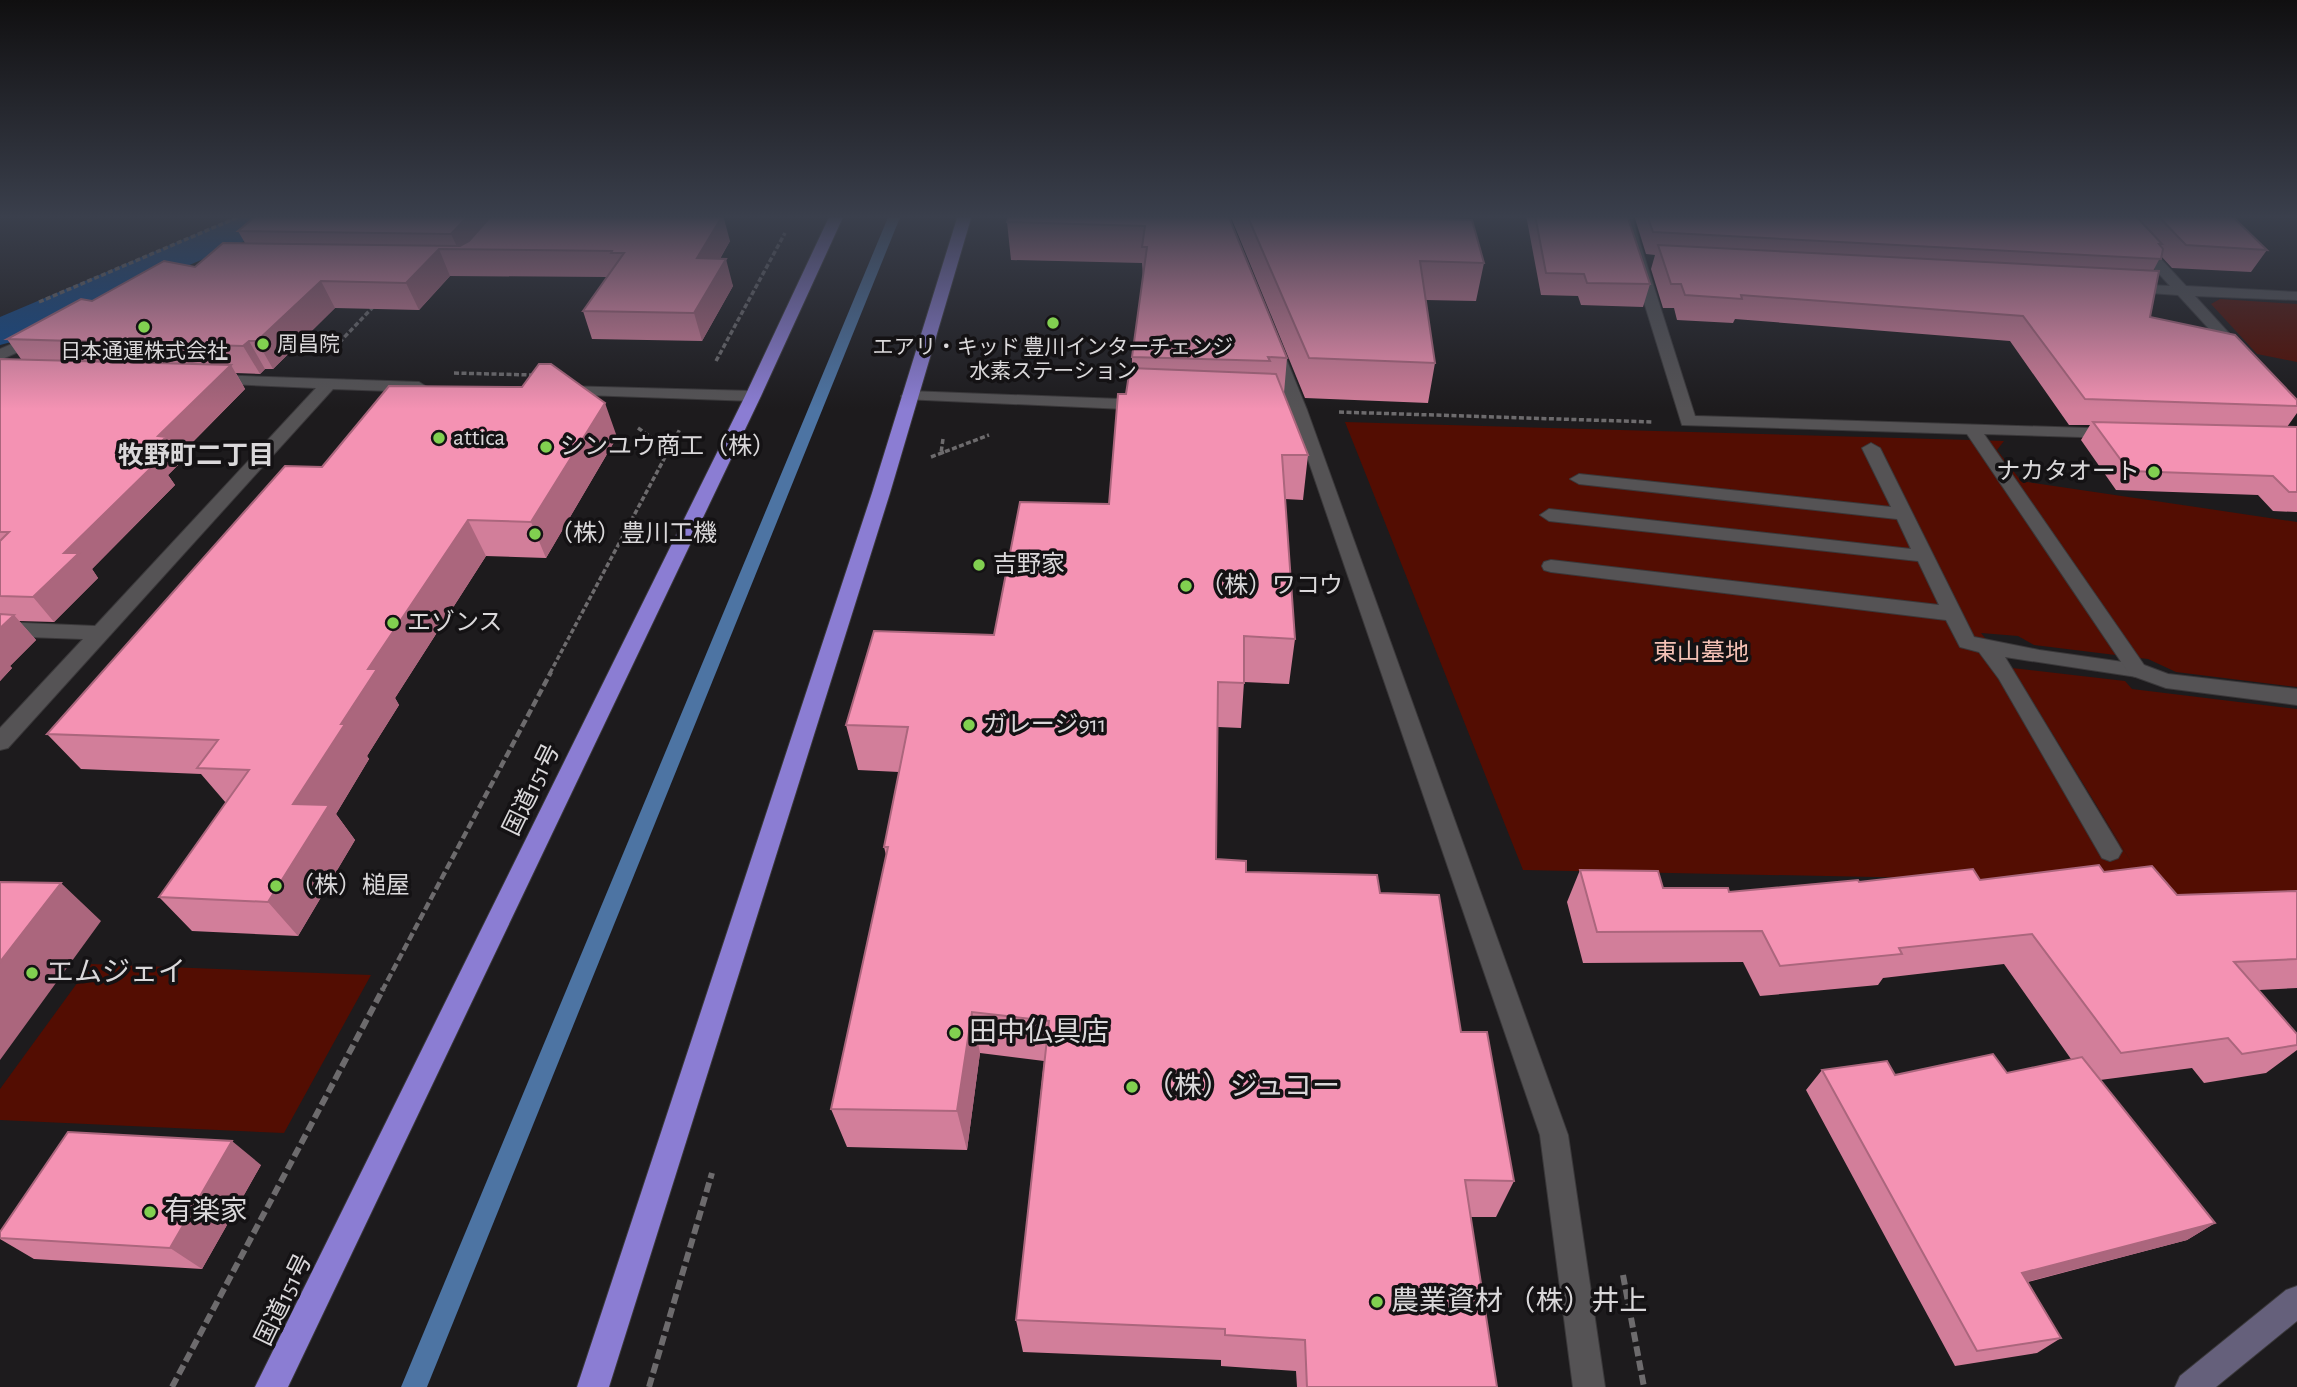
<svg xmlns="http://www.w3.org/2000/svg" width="2297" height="1387" viewBox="0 0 2297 1387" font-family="'Alegreya Sans','Noto Sans JP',sans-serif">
	<rect width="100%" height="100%" fill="#1d1b1d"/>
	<path fill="#530d02" d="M2220 299 2297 304V362L2257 354 2211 304Z
		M1345 422 2004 441 1997 450 2021 481 2297 522V687L2176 672 2148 659 2034 645 2018 636 1981 633 2010 669 2135 868 2012 668 2125 681 2132 689 2297 709V913L2152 921 2121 882 1523 870Z
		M91 964 371 975 284 1133 0 1120V1089Z"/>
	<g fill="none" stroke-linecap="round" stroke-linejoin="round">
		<path fill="#4d74a3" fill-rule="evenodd" d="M889 215H901L427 1387H401Z"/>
		<path fill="#11498b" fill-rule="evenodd" d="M241 215H292L286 223 15 341 0 345V317Z"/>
		<g stroke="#3a383a" stroke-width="2">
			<path id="lane" d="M1871 443 1880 448 1974 637 2039 650 2144 665 2147 670 2144 675 2137 677 2005 657 2118 844 2122 851 2118 858 2110 861 2102 858 1999 679 1979 652 1960 647 1946 620 1551 572 1544 570 1542 566 1544 562 1551 560 1939 605 1918 561 1549 521 1540 515 1549 509 1911 549 1897 519 1579 484 1570 479 1579 474 1891 507 1862 448Z"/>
		</g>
		<g stroke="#3a383a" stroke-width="2">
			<path id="street" d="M1617 215H1631L1695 416 2119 429 2121 433 2119 437 2113 438 1984 434 2144 665 2168 674 2297 689V705L2166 688 2130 675 1967 434 1682 425Z
				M2106 215H2120L2186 286 2297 292V300L2195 296 2247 353 2239 358 2234 356 2178 295 2122 291 2120 288 2122 285 2127 284 2170 286Z
				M40 332 45 334 48 337 45 340 0 360V349Z
				M1275 346 1283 351 1307 410 1568 1135 1605 1387H1573L1540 1135 1291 410 1267 351Z
				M213 375 419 382 427 387 419 392 333 389 8 748 0 750V728L83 639 0 636V622L95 626 316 388 207 383 205 380Z
				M563 386 753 391 761 396 753 401 557 394 555 391 557 388Z
				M909 391 1146 400 1154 405 1146 410 903 399 901 396Z"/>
		</g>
		<g stroke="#3a383a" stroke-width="2">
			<path id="secondary" d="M2297 1286V1321L2216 1387H2175L2180 1376 2286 1290Z"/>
		</g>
		<g stroke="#3a383a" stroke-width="2">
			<path id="highway" d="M830 215H844L761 396 288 1387H255L745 396Z
				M958 215H972L890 493 609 1387H577L872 493Z"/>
		</g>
		<path stroke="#6d6b6d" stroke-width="3.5" stroke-dasharray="5 2.5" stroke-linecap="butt" d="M39 302 243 215
			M334 348 374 306
			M716 361 785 233
			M454 373 533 375
			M1339 412 1652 422
			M638 428 669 450
			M943 439 941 453 944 452
			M931 457 989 435
			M550 673 680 429"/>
		<path stroke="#6d6b6d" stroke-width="4.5" stroke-dasharray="8 3.5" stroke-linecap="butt" d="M382 991 551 672"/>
		<path stroke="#6d6b6d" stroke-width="6" stroke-dasharray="10 4.5" stroke-linecap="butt" d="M1623 1275 1644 1387
			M172 1387 383 989
			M649 1387 712 1173"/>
		<use href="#lane" fill="#555355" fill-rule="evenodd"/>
		<use href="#street" fill="#555355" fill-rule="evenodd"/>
		<use href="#secondary" fill="#65607b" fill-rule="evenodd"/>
		<use href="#highway" fill="#8b7dd3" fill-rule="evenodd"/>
	</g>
	<path fill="#d27e9a" d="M257 215 730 241 720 259 733 286 702 341 592 339 583 311 607 277 450 276 419 310 335 308 273 369H265L260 374 236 373 245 389 179 456 182 461 168 475 175 485 92 569 98 578 54 622 19 621 36 640 10 666 12 668 0 681V359H21L7 339 92 301 195 267 245 243 238 231Z
		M1228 215 1287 358 1284 393 1308 455 1303 500 1285 499 1295 639 1289 684 1244 682 1241 728 1218 727 1216 859 1246 872 1380 893 1461 1032 1514 1181 1496 1217H1470L1497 1387H1297L1296 1371 1221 1366V1360L1023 1352 1016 1320 1044 1061 980 1053 967 1150 847 1147 831 1109 886 855 884 847 899 772 858 770 846 725 994 635 1109 504 1126 394 1132 369V357L1143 277 1142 263 1011 260 1007 222Z
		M1230 215H1387L1388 218 1484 263 1476 301 1426 300 1435 363 1428 403 1305 398Z
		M1526 215H1627L1650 284 1643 307 1581 305 1578 296 1541 295Z
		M1634 215H2231L2267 250 2251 272 2172 268 2161 256 2153 271 2150 317 2297 400V413L2287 427H2297V512L2273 511 2258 495 2116 490 2081 440 2090 425H2069L2010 341 1735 319 1733 323 1677 320 1674 308H1663L1651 269 1655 255 1646 254Z
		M617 437 546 558 486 556 395 698 399 705 367 756 369 759 336 814 355 840 298 936 192 931 159 897 226 803 201 774 81 769 47 734 322 467Z
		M1580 870 1663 888 1729 892 1859 882 1980 880 2104 872 2177 895 2297 891V988L2259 990 2297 1034V1050L2266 1073 2204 1083 2192 1068 2100 1080 2215 1223 2187 1240 2028 1282 2061 1338 2037 1353 1955 1366 1806 1090 1822 1070 1895 1075 2007 1073 2071 1059 2004 964 1883 978 1878 985 1760 996 1743 962 1583 963 1567 902Z
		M261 1165 202 1269 34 1259 0 1239V1232Z"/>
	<path fill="#ab667d" d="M469 215H503L458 249 451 234Z
		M723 215 730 241 704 285 697 258Z
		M439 249 450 276 419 310 406 283Z
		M726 259 733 286 702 341 694 313Z
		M321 281 335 308 273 369 257 341Z
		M249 341 265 369 260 374 243 346Z
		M231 365 245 389 179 456 182 461 168 475 175 485 92 569 98 578 54 622 33 597 64 553 142 461 158 436Z
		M605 403 617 437 546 558 531 522Z
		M468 520 486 556 395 698 399 705 367 756 369 759 336 814 355 840 298 936 268 902 293 804 341 724 368 669Z
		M14 615 36 640 10 666 12 668 0 681V628Z
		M61 883 101 921 0 1060V962Z
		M972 1012 980 1053 967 1150 957 1111Z
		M232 1141 261 1165 202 1269 170 1248Z
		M2215 1223 2187 1240 1999 1289 2022 1273Z"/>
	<path fill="#f492b3" stroke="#ab667d" stroke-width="2" d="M257 215H469L451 234 238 231Z
		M492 215H723L697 258 726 259 694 313 583 311 624 253H611L612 251 439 249 406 283 321 281 257 341H249L243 346 7 339 81 299 92 301 164 261 195 267 223 243 460 246 469 241Z
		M1009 215H1228L1287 358 1268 357 1270 361 1132 357 1147 247H1142L1145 226 1007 222Z
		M1247 215H1387L1388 218 1472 220 1484 263 1420 261 1435 363 1309 358Z
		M1535 215H1627L1650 284 1587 283 1584 274 1546 273Z
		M1647 215H2135L2162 244H2159L2163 249 2161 259 1653 232Z
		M2157 215H2231L2267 250 2186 245Z
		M1658 245 2159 271 2150 317 2235 335 2297 400V406L2085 399 2023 316 1741 295 1742 299 1685 295 1681 284H1671Z
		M0 359 231 365 158 436 166 437 142 461H158L64 553H79L33 597 0 596V541L9 532H0Z
		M539 364H551L605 403 531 522 468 520 368 669H377L341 724H345L293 804 329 805 268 902 159 897 249 770 197 768 218 740 47 734 285 466 322 467 389 386 522 387Z
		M1130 368 1276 374 1308 455H1282L1295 639 1244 636V683L1218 682 1216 859 1246 861V872L1377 875 1380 893 1439 895 1461 1032H1487L1514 1181 1465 1180 1497 1387H1307L1305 1340 1225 1335V1329L1016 1320 1049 1021 972 1012 957 1111 831 1109 888 847H884L908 727 846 725 874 631 994 635 1020 502 1109 504 1118 394H1126Z
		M2093 422 2297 427V492H2289L2273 476 2129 471Z
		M0 614 14 615 0 628Z
		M2099 865 2104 872 2152 866 2177 895 2297 891V959L2234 962 2297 1034V1045L2242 1054 2228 1038 2121 1053 2032 934 1899 948 1902 954 1780 966 1762 931 1597 932 1580 870 1658 871 1663 888H1728L1729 892 1858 880 1859 882 1973 869 1980 880Z
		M0 882 61 883 0 962Z
		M1993 1054 2007 1073 2082 1057 2215 1223 2022 1273 2061 1338 1977 1351 1822 1070 1887 1061 1895 1075Z
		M68 1132 232 1141 170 1248 0 1238V1232Z"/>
	<linearGradient id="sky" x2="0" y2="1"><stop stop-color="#100f10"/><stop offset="0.53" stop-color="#3a3f4c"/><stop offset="1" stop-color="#3a3f4c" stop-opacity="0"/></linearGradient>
	<rect width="2297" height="409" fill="url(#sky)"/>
	<g fill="#81d050" stroke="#141214" stroke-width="2.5">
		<circle cx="1053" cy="323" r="7"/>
		<circle cx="144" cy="327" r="7"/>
		<circle cx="263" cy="344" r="7"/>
		<circle cx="439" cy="438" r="7"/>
		<circle cx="546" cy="447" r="7"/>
		<circle cx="2154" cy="472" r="7"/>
		<circle cx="535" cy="534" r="7"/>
		<circle cx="979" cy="565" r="7"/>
		<circle cx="1186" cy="586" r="7"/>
		<circle cx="393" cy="623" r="7"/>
		<circle cx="969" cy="725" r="7"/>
		<circle cx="276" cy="886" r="7"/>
		<circle cx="32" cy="973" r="7"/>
		<circle cx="955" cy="1033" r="7"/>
		<circle cx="1132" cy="1087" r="7"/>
		<circle cx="150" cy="1212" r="7"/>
		<circle cx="1377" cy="1302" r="7"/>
	</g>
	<g text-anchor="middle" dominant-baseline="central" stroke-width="7" stroke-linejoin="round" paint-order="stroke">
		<g font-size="21" fill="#dad8da" stroke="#141214">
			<text x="277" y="344" text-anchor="start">周昌院</text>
			<text x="1053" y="347">エアリ・キッド 豊川インターチェンジ<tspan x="1053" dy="24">水素ステーション</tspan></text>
			<text x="144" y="351">日本通運株式会社</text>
		</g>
		<g font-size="24" fill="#dad8da" stroke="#141214" text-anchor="start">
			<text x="453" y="438">attica</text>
			<text x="560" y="447">シンユウ商工（株）</text>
			<text x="2140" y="472" text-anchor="end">ナカタオート</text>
			<text x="549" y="534">（株）豊川工機</text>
			<text x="993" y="565">吉野家</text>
			<text x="1200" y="586">（株）ワコウ</text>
			<text x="407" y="623">エゾンス</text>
			<text x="983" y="725">ガレージ911</text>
			<text x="290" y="886">（株）槌屋</text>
		</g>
		<g font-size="24" fill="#f4c1b5" stroke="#141214">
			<text x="1701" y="653">東山墓地</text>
		</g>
		<g font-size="24" fill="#dad8da" stroke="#141214">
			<text transform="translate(532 790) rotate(-64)">国道151号</text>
			<text transform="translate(284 1300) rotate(-64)">国道151号</text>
		</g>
		<g font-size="26" font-weight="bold" fill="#dad8da" stroke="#141214">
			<text x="196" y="456">牧野町二丁目</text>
		</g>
		<g font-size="28" fill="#dad8da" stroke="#141214" text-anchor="start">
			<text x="46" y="973">エムジェイ</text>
			<text x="969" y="1033">田中仏具店</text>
			<text x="1146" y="1087">（株）ジュコー</text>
			<text x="164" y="1212">有楽家</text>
			<text x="1391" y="1302">農業資材 （株）井上</text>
		</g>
	</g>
</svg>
